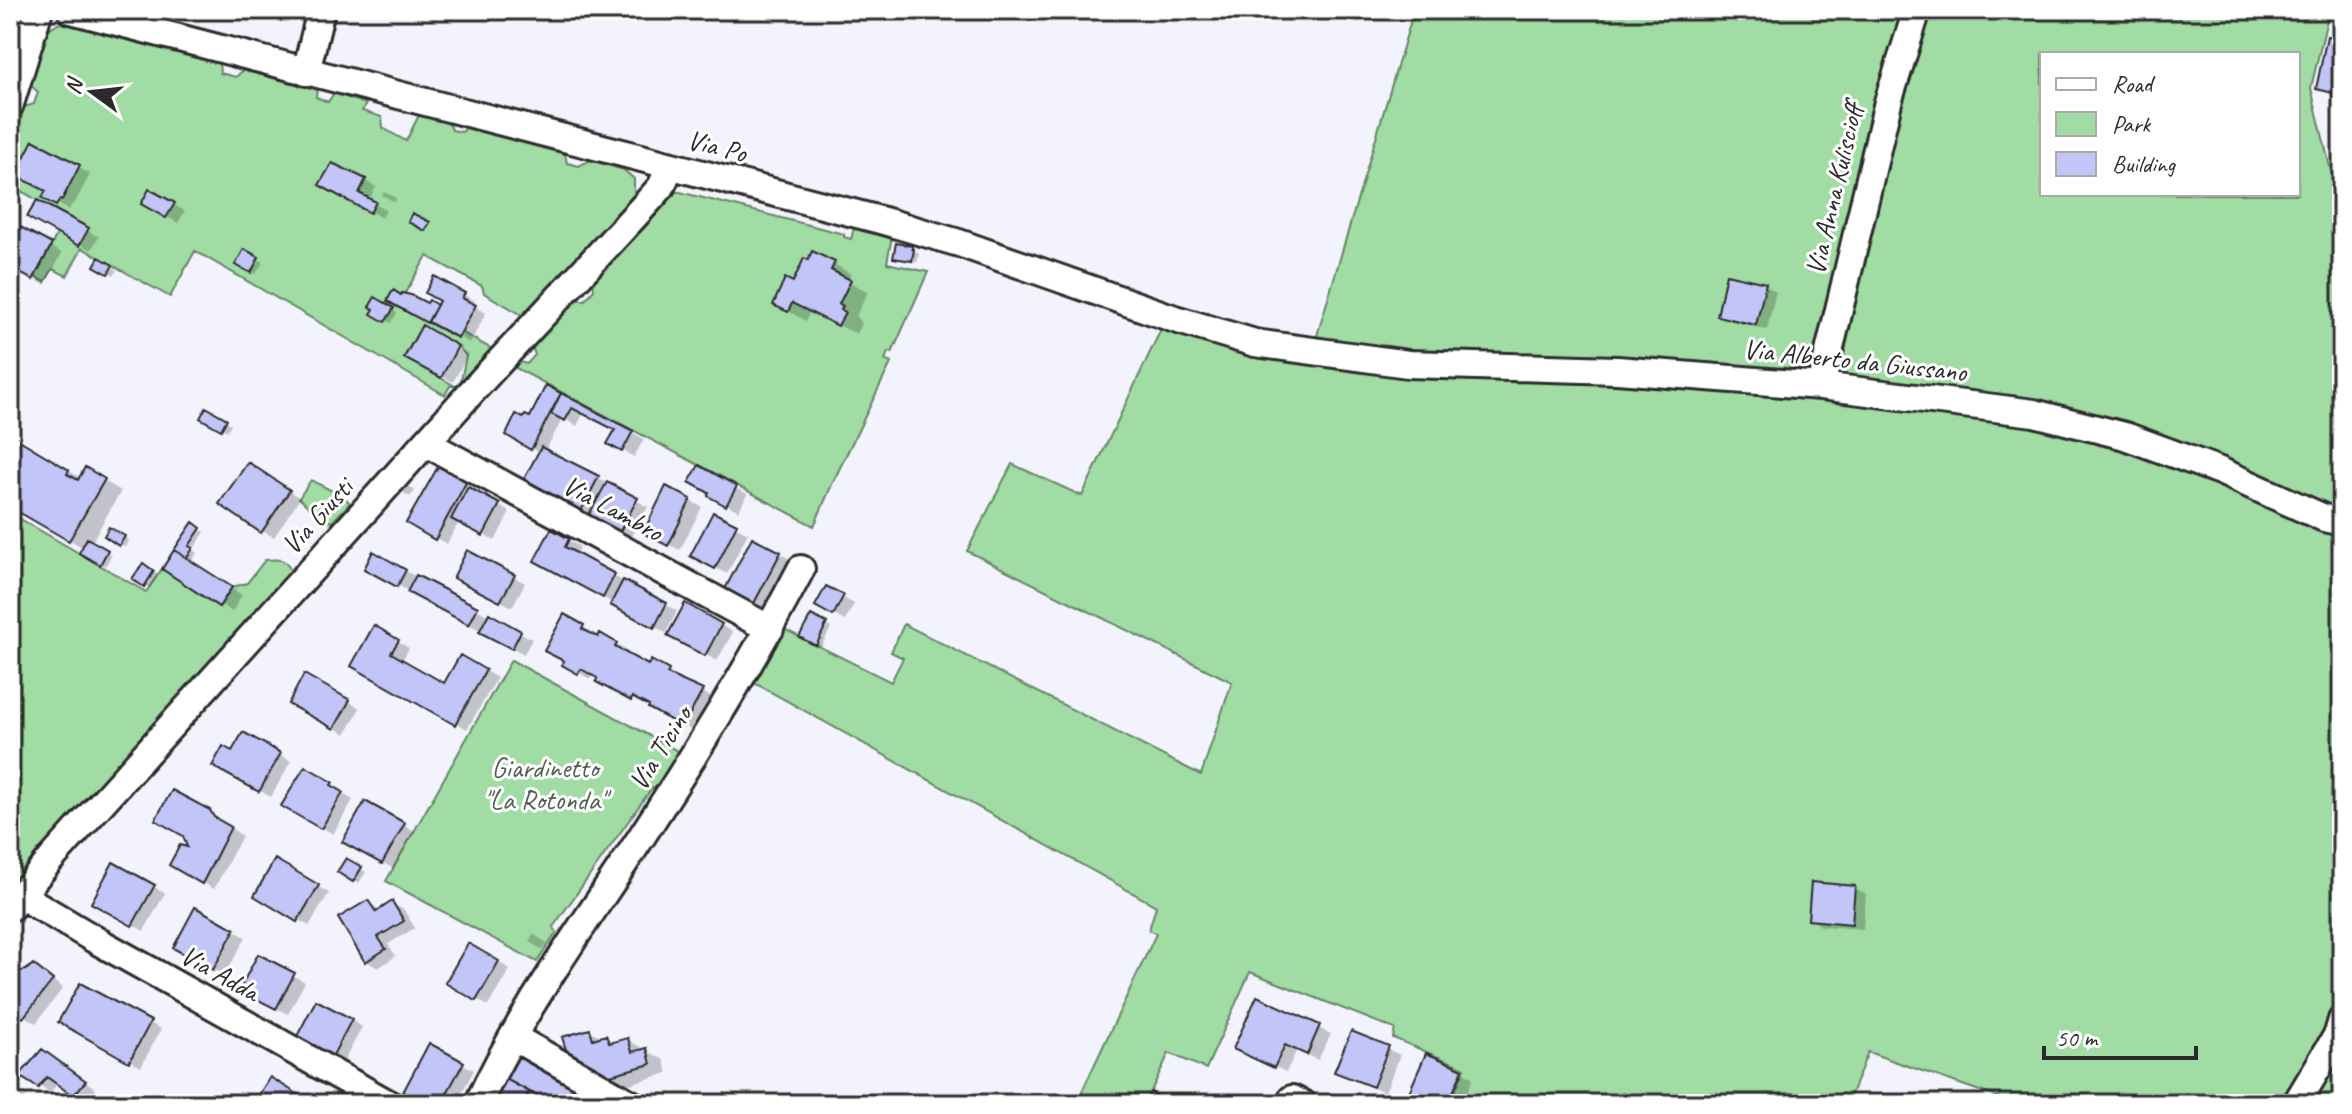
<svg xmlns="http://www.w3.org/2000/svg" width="2352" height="1114" viewBox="0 0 2352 1114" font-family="Caveat,sans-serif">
	<rect width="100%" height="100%" fill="#f3f3fd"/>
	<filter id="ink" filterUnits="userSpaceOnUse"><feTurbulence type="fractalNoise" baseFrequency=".0125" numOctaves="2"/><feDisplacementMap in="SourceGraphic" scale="16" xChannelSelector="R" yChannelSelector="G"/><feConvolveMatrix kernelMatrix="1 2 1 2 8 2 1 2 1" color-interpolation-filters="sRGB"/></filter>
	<g filter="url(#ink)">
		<path fill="#a0dca3" stroke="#668467" stroke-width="2" fill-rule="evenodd" d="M1414 10 2329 11 2311 88 2336 192 2342 194V1104H2017L1868 1052 1847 1104H1449L1465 1068 1393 1038 1395 1029 1250 972 1206 1069 1169 1053 1145 1104H1076L1156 934 1149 930 1156 906 751 681 778 626 891 682 903 658 891 652 904 624 1201 775 1232 682 967 551 1012 464 1082 496 1163 325 1281 358 1338 370 1343 355 1313 349ZM2042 54H2298V194H2042Z
			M61 23 219 62 220 73 236 77 243 70 317 89 316 97 328 102 334 93 366 104 362 111 382 117 383 128 406 141 419 115 449 123 452 130 462 132 466 128 565 154 567 163 579 166 590 160 624 170 634 179V195L524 316 484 293 482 286 427 256 405 293 401 295 394 290 388 302 457 338 461 332 492 349 460 385 466 356 458 346 422 326 404 357 455 386H450L445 395 195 251 170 297 82 248 67 276 53 269 45 282 35 277 57 234 88 228 10 185V163L24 107 34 104 38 92 30 85C35 66 37 27 61 23ZM332 163 366 179 359 193 375 202 370 213 320 185Z
			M675 192H680L844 234V237L851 239 854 228 892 236 887 263 928 272 892 353 888 352 885 360 891 363 833 482 814 526 514 367 519 362 527 364 535 355 532 346 574 300H585L594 290 593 280 669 195Z
			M311 480 344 497 350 503 332 522 323 520 299 498Z
			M10 513 146 592 162 569 219 607 232 587 247 583 265 560C279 559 284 557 291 571L10 885Z
			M511 660 685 755 663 788H652L553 927 557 932 537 962 386 881Z"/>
		<path fill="#0003" d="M2342 41V100L2318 88Z
			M34 143 90 174 74 205 72 204 69 210 45 197 48 191Z
			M365 181 376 187 369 200 386 210 382 218 322 184Z
			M150 192 185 211 178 223 143 203Z
			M384 192 396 198 395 202 382 195Z
			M37 202 99 237 91 250 30 216Z
			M12 225 62 253 45 285 10 267Z
			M911 248 919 254 917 262 900 260 895 257Z
			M245 251 263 262 256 274 238 264Z
			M100 260 117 270 114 275 96 265Z
			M834 264 851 274 848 281 868 292 856 316 862 323 857 334 810 312 806 321 775 304 794 285Z
			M435 279 475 301 473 305 486 313 470 343 401 307H438L441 300Z
			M1765 285 1776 292 1767 330 1730 321 1719 315Z
			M376 300 397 313 391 323 374 313Z
			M423 328 468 354 453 382 407 357Z
			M547 387 644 439 634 457 610 443 617 430 584 412 577 426 563 418 545 451 598 478 648 507 631 538 537 487 540 453 508 434 531 419Z
			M207 410 231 424 227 431 203 418Z
			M17 441 81 478 86 470 121 491 91 543 112 555 105 566 81 552 84 548 10 505V444L14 446Z
			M440 466 478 487 475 493 510 512 495 541 459 522 447 544 408 523Z
			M699 468 747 494 739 511 710 495Z
			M259 471 300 498 274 537 262 531Z
			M406 484 415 491 410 497 401 491Z
			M667 489 702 507 680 550 657 539Z
			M713 515 748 533 727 574 704 562Z
			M193 525 205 532 193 550 197 553 191 562 242 595 232 612 164 568 182 557Z
			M110 529 129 540 125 547 106 536Z
			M552 531 580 547 575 555 677 611 666 633 536 560Z
			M780 553 791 560 765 612 726 590Z
			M374 554 532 639 524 654 366 568Z
			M143 566 158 575 150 588 135 579Z
			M514 577 525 583 512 607 467 583Z
			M826 588 854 604 845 621 818 606Z
			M685 606 733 632 717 661 670 635Z
			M565 617 594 633 592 636 599 640 601 636 628 651 626 655 649 668 652 663 679 678 678 682 686 683 713 698 695 732 651 708 644 702 643 705 610 687 593 674 590 679 576 671Z
			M812 618 831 628 821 647 802 637Z
			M375 628 409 648 402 661 445 686 461 657 497 678 467 729 354 665Z
			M305 677 360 708 346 734 290 703Z
			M244 734 291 761 271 797 215 765 233 754Z
			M306 769 343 790 342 793 353 800 333 834 284 805Z
			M366 804 415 831 394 869 345 841Z
			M209 812 242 836 214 889 172 864 190 850Z
			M346 860 366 872 359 883 340 871Z
			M276 862 329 893 309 926 257 896Z
			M114 865 165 893 144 931 94 903Z
			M1855 888 1866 894 1863 929 1821 926 1810 919Z
			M368 902 381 911 392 904 404 910 415 928 388 944 396 956 378 968 366 961Z
			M196 910 246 937 225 975 176 947Z
			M533 934 547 943 543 950 529 942Z
			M469 945 510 969 488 1006 448 982Z
			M259 957 305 982 288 1014 253 996Z
			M33 966 63 988 36 1023 10 1007V971L15 974 27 972Z
			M81 986 161 1029 141 1067 61 1021Z
			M1258 999 1331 1034 1318 1060 1297 1050 1286 1072 1247 1054Z
			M351 1020 362 1027 343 1063 298 1039Z
			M590 1031 616 1043 628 1040 664 1060 668 1073 619 1087 571 1062Z
			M1352 1033 1400 1055 1385 1092 1348 1077Z
			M430 1046 474 1070 456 1104H414Z
			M517 1055 585 1094 580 1104 567 1100 564 1104H555L542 1097 537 1104 491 1103Z
			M54 1058 96 1089 86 1101 58 1083 50 1093 22 1075Z
			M1462 1071 1473 1078 1462 1104H1406Z
			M10 1081 27 1095 22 1101 28 1104H10Z
			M210 1096 221 1103 223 1104H204Z
			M1931 1099 1939 1104H1925Z"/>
		<path fill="#c2c5f7" stroke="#2b2b2b" stroke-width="2" d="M2327 36 2342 39V95L2316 89Z
			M33 140 80 165 62 200 60 199 56 206 42 198 46 191 15 175Z
			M332 163 366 179 359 193 376 202 370 213 319 185Z
			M149 189 175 203 166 218 141 204Z
			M37 200 89 228 79 246 27 217Z
			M412 213 430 222 425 231 408 222Z
			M11 222 52 244 33 280 10 268Z
			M896 243 912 246V249H914L912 261 893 258Z
			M244 249 259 257 251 273 235 265Z
			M812 251 835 262 831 270 851 280 839 304 843 306 841 310 845 312 838 326 792 303 788 312 773 305 785 278 793 282 804 258 808 260Z
			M99 257 113 265 108 274 94 266Z
			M1726 274 1766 283 1756 325 1717 316Z
			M434 276 465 293 462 298 476 305 458 338 428 322 439 301 425 293Z
			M393 290 401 295 402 293 411 295 427 303 429 300 437 305 427 323 387 301Z
			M375 297 394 308 385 322 371 314 374 309 369 307Z
			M422 325 458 346 441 378 404 358Z
			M546 385 561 393 531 450 506 435 516 414 523 418 525 415 530 417Z
			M561 393 633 431 622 452 607 444 615 430 572 408 565 421 551 414Z
			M206 407 227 419 221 430 200 418Z
			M16 438 69 470 67 474 78 480 85 467 105 479 69 541 10 507V442L13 444Z
			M541 447 599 476 581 511 523 481Z
			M248 462 290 490 261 533 219 504Z
			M440 463 468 479 435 540 406 523Z
			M699 465 737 486 726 506 708 496 709 493 689 482Z
			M607 482 638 498 619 533 588 516Z
			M666 486 691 499 668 546 643 533Z
			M468 487 500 504 483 536 451 519Z
			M713 512 737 524 715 569 690 556Z
			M193 522 201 528 189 546 193 548 187 558 174 550Z
			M109 527 125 536 119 546 104 536Z
			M551 529 569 539 565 547 615 574 603 598 534 561Z
			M752 537 781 552 752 607 724 591Z
			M87 538 108 550 100 565 79 553Z
			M174 550 232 587 219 607 162 569Z
			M467 550 515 575 500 602 453 578Z
			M373 551 406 570 397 587 364 569Z
			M143 563 154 571 144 587 132 579Z
			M416 575 478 607 469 625 407 592Z
			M623 580 667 603 654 628 610 605Z
			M826 586 844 595 833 616 815 606Z
			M685 603 722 624 705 656 667 636Z
			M489 613 521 631 512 649 479 632Z
			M564 614 584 625 582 629 598 637 600 633 617 643 615 647 648 665 651 660 669 670 667 674 703 690 683 727 648 708 649 706 632 697 631 701 596 682 597 678 581 669 578 674 562 665 564 661 544 651Z
			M811 615 827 623 816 646 799 637Z
			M374 625 399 640 391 653 444 683 460 655 486 670 455 725 351 666Z
			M304 674 350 700 334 729 288 704Z
			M243 732 281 753 259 792 212 766 223 746 232 751Z
			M305 766 333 782 331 785 343 792 321 829 281 806Z
			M172 790 210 810 214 817 231 827 202 884 169 865 180 845 187 847 183 836 155 820Z
			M365 801 405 823 382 864 342 842Z
			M346 858 362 867 353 882 337 872Z
			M275 859 319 885 297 922 254 896Z
			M113 862 155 885 132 926 91 903Z
			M1811 882 1855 886 1852 924 1808 920Z
			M368 900 376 912 392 901 404 921 378 937 386 949 365 962 338 918Z
			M195 907 235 929 213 970 173 948Z
			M468 943 499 961 476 1001 445 983Z
			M258 954 295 973 276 1009 239 990Z
			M33 964 53 980 23 1018 10 1009V971L12 973 26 970Z
			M80 983 151 1021 129 1062 58 1022Z
			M1257 996 1320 1025 1307 1055 1285 1045 1274 1068 1233 1049Z
			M316 1000 352 1019 331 1059 295 1040Z
			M590 1029 593 1039 606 1035 609 1043 628 1038 632 1052 647 1048 651 1064 599 1078 587 1073 583 1060 570 1063 562 1037Z
			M1351 1031 1389 1046 1373 1087 1334 1072Z
			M429 1043 464 1062 441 1104H410L400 1098Z
			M42 1049 86 1081 73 1096 47 1077 38 1088 19 1076Z
			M516 1052 575 1086 566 1101 555 1095 550 1103 502 1077Z
			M1426 1053 1463 1069 1448 1104H1404Z
			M270 1077 307 1100 305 1104H253Z
			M502 1077 529 1092 523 1104H489Z
			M1150 1092 1179 1104H1145Z"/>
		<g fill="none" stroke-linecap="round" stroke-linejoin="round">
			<g stroke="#2b2b2b" stroke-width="32">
				<path id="minor" d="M71 10 884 221 959 243 1175 319 1255 343 1408 364 1617 370 1821 386 2034 413 2125 436 2220 471 2324 518 2342 522
					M306 72 321 10
					M10 104 39 10
					M1821 386 1888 102 1917 10
					M426 443 770 629
					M22 896 94 939 389 1104
					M10 908 52 858 475 388 642 208 661 187 670 167
					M513 1037 631 1104
					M1292 1099 1303 1104
					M478 1104C516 1021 569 946 619 871 684 773 747 673 801 569
					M2296 1104 2338 1034 2342 1020"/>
			</g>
			<use href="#minor" stroke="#fff" stroke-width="26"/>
		</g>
	</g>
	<g text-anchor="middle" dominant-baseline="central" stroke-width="6" stroke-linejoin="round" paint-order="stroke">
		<g font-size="28" fill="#2b2b2b" stroke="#fff">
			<text transform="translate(717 146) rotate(14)">Via Po</text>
			<text transform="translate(1834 189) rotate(-77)">Via Anna Kuliscioff</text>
			<text transform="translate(1855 360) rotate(6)">Via Alberto da Giussano</text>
			<text transform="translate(613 508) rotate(28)">Via Lambro</text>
			<text transform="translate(317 516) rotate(-48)">Via Giusti</text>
			<text transform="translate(660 748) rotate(-58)">Via Ticino</text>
			<text transform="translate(220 973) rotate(29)">Via Adda</text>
		</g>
		<g font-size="28" fill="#4e604f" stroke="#fff">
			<text x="545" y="767">Giardinetto<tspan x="545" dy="32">"La Rotonda"</tspan></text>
		</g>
	</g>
	<rect width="2352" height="1114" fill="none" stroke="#fff" stroke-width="40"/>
	<rect x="20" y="20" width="2312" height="1074" fill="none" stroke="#2b2b2b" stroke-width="3" filter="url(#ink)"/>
	<rect x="2040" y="52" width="260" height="144" fill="#ffffff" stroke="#aaaaaa" stroke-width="2"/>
	<rect x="2056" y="78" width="40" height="12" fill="#ffffff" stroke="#aaaaaa" stroke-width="2"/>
	<text x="2112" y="92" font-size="24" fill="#2b2b2b">Road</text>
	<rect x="2056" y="112" width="40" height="24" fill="#a0dca3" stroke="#aaaaaa" stroke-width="2"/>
	<text x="2112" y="132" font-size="24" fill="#2b2b2b">Park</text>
	<rect x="2056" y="152" width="40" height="24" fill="#c2c5f7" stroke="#aaaaaa" stroke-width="2"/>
	<text x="2112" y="172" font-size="24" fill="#2b2b2b">Building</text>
	<g transform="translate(92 92) rotate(285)" stroke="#ffffff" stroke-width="6" paint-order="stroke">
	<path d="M0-6L14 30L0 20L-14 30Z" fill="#2b2b2b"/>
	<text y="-12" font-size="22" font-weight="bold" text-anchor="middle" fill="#2b2b2b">N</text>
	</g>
	<path d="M2044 1046v12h152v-12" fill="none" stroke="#2b2b2b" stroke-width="4"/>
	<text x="2056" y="1046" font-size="24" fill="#2b2b2b" stroke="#ffffff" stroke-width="6" paint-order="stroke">50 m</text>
</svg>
